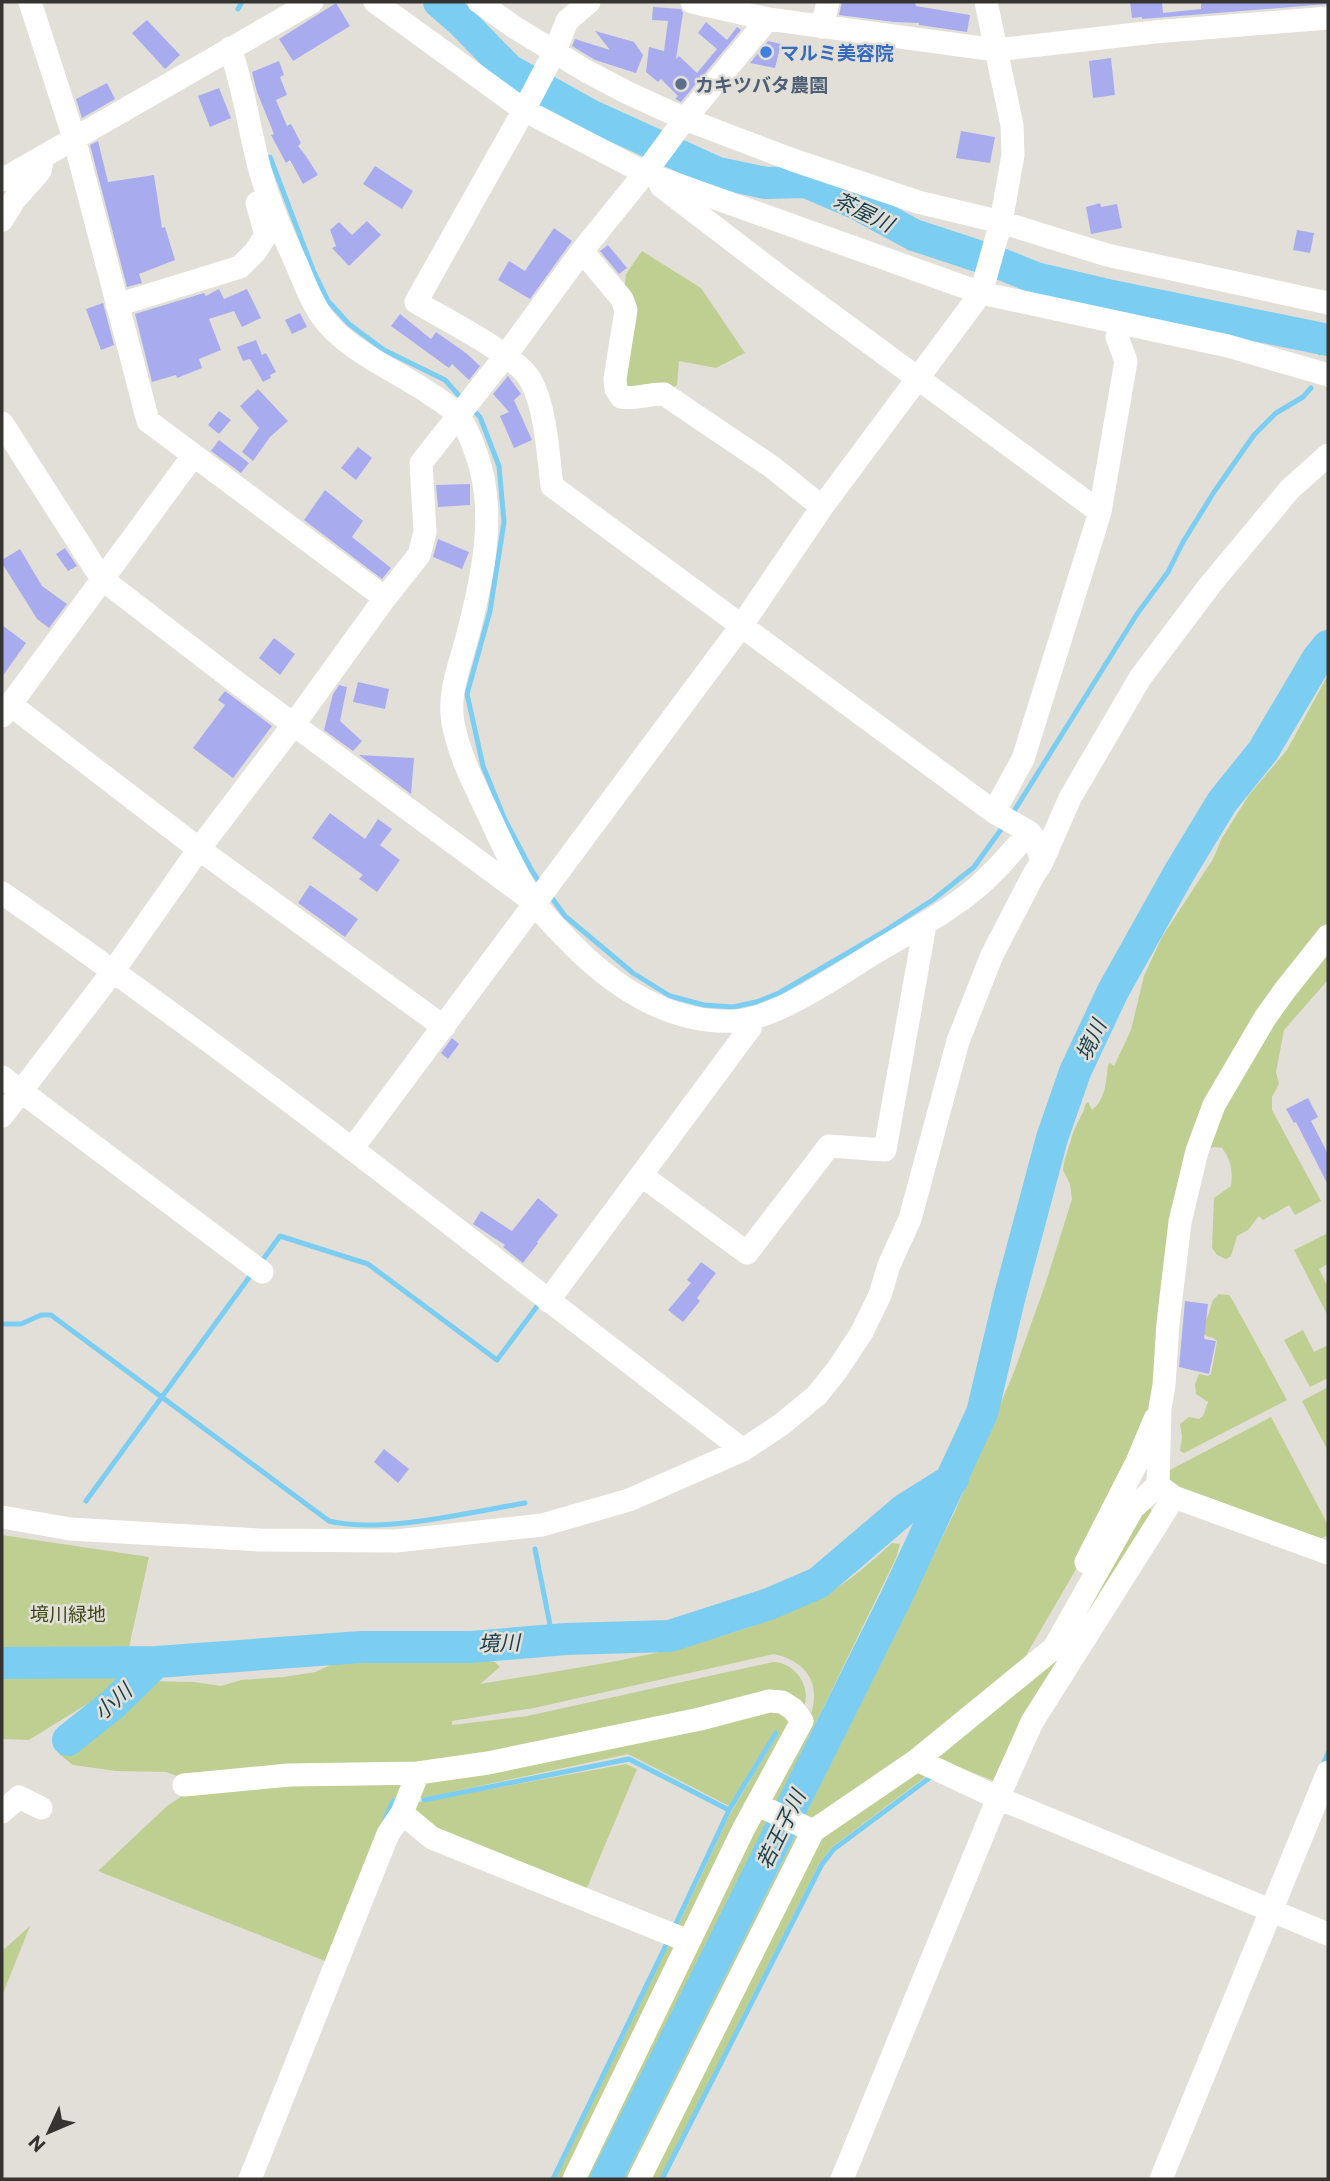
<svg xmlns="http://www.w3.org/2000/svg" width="1330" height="2181" viewBox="0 0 1330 2181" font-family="Commissioner,'Noto Sans JP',sans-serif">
	<rect width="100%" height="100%" fill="#e2dfd8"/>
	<path fill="#bfcf92" d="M642 251 701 288 745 353 716 368 679 361 677 385 670 391 624 393V295L626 274Z
		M1328 675V928L1195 1137 1158 1393 1082 1559 1025 1657 970 1711 812 1823 803 1820 955 1511 1014 1372 1045 1285 1072 1199 1070 1184 1063 1170 1064 1162 1074 1130 1084 1110 1085 1105 1088 1102 1092 1110C1106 1099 1106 1081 1108 1065L1110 1063 1114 1066 1115 1064 1131 1030 1144 976 1162 937 1213 859 1222 838 1249 795 1287 750Z
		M1328 942V980L1284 1030 1276 1072 1279 1084 1272 1097V1110L1321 1201 1295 1215 1289 1205 1263 1220 1259 1216 1248 1230 1237 1236 1231 1256 1226 1259 1217 1255 1212 1248 1214 1198 1231 1186C1233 1171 1231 1160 1222 1148L1215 1147 1205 1149 1219 1103Z
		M1328 1233V1264L1319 1269 1328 1287V1316L1294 1250Z
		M1219 1294 1229 1295 1233 1301 1287 1400 1184 1453 1180 1451 1182 1437 1180 1424 1189 1417 1199 1419 1203 1416 1208 1402 1196 1394 1195 1384 1199 1374 1208 1376 1211 1374 1217 1341C1213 1336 1207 1338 1202 1333L1213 1300Z
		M1303 1330 1314 1352 1328 1345V1378L1310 1387 1284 1340Z
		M1328 1387V1451L1302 1401Z
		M1271 1417 1328 1525V1535L1316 1541 1172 1489 1167 1482 1168 1471Z
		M1150 1508 1153 1513 999 1783 949 1763 930 1760 1056 1655 1144 1509Z
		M2 1535 149 1557 121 1683 29 1740 2 1739Z
		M892 1543 900 1544 896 1558 775 1807 767 1798 812 1711C820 1680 804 1661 774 1654L534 1708 452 1721V1725L527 1716 773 1662C797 1662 815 1692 801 1712L790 1699 490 1757 185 1779 166 1772 116 1771 73 1765 59 1754 64 1749 72 1748 145 1681 194 1682 221 1686 241 1680 284 1677 315 1672 342 1660 355 1657 412 1660H481L495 1662 500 1667 480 1684C574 1668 671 1656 761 1623 784 1614 808 1605 829 1593 852 1579 872 1561 892 1543Z
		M782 1708 793 1724 687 1932H675L730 1814 778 1734 776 1731 729 1806 628 1754 424 1798H412L416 1785Z
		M626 1764 637 1769 584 1895 432 1833 409 1804Z
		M917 1771 932 1772 832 1847 819 1864 660 2179H645L812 1845Z
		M406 1785 401 1798 392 1799 325 1961 98 1871 167 1806 182 1796 212 1787Z
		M758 1813 771 1817 590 2179H578Z
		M798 1830 803 1833 632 2179H624Z
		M30 1926 2 1996V1951Z
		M671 1939 678 1942 568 2179H555Z"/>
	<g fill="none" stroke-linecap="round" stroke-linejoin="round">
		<path stroke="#7bcef1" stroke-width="5" d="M238 9 242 2
			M270 157 313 270 328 301 349 324 384 350 445 380 463 400
			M1320 353 1322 339
			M470 407 480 417 499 466 504 522 490 611 467 694 483 766 505 820 532 871 541 884
			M1011 816 1137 614 1168 572 1183 542 1214 492 1254 435 1276 413 1303 397 1311 388
			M549 894 565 916 633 973 670 996 704 1005 733 1007 756 1002 779 993 880 934 934 899 974 867 1005 824
			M259 1265 280 1236 368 1264 497 1360 541 1301
			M2 1324H21L41 1315H51L329 1521C382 1534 471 1512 525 1503
			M86 1501 253 1272
			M535 1549 553 1640
			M1322 1767 1328 1753
			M424 1800 629 1759 729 1810
			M385 1819 393 1801 396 1800
			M765 1828 778 1834
			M674 1928 729 1810 776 1733
			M553 2179 667 1943
			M662 2179 822 1864 834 1849 932 1776"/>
		<path stroke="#7bcef1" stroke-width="32" d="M439 2 462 22 509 70 590 115 718 173 766 183 806 182 855 203 914 235 996 262 1036 278 1112 296 1328 340
			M2 1663 156 1662 361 1647H471L566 1639 670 1636 769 1604 818 1583 905 1509 953 1479
			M68 1740 113 1704 156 1662
			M606 2179 896 1598 982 1413 1010 1295 1052 1138 1075 1072 1113 991 1179 873 1222 802 1263 751 1318 658 1328 646"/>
	</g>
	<path fill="#a8acef" d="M842 2H915L916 6 970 15 967 32 919 25V23L894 22 839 15Z
		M1130 2H1162L1163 13 1201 9V2H1328V4L1142 19V17L1132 18Z
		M336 3 350 26 293 61 279 39Z
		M653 7 681 9 683 13 676 59 679 56 697 73 717 49 698 33 706 22 727 40 737 27 741 30 681 102 675 99 678 96 661 79 658 82 646 72 649 47 664 51 668 21 652 20Z
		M147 20 180 55 165 69 132 33Z
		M595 31 634 42 643 55 636 73 595 60 572 46 575 39 610 50Z
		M768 41 781 44 775 68 750 63Z
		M1111 58 1115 95 1093 98 1089 61Z
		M279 61 284 75 280 77 287 95 276 100 287 126 291 124 301 143 298 146 306 156 318 175 303 184 290 160 286 163 271 135 274 134 257 92 252 72Z
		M107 83 115 99 82 118 76 99Z
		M219 88 231 118 210 127 198 96Z
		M961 131 995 137 990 163 956 158Z
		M98 141 108 182 154 175 162 228 165 227 175 260 139 274 142 283 127 287 90 145Z
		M375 166 413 191 402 209 363 184Z
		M1100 203 1101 207 1117 204 1122 228 1091 234 1086 207Z
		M367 221 381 235 349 266 332 248 336 246 330 230 339 222 352 235Z
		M554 228 572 241 530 299 498 280 509 261 525 271Z
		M1297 230 1314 233 1310 253 1293 250Z
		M608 245 627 268 619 274 600 251Z
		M219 289 224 299 247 289 261 318 242 327 234 311 209 319 221 350 199 359 202 368 177 378 176 375 152 382 135 314 204 293 206 296Z
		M103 303 114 345 101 350 86 309Z
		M300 313 307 327 292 334 285 320Z
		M400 314 431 339 436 332 466 353 480 366 469 380 452 364 449 368 391 326Z
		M256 340 262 355 266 353 276 372 270 375 271 378 263 382 250 359 243 361 237 347Z
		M508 376 521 394 514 400 532 440 514 448 500 416 509 412 493 394Z
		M258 389 288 421 270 437 253 461 242 452 259 428 240 406Z
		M219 411 231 420 219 434 208 425Z
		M219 440 249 463 241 473 211 451Z
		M358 447 372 458 356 480 341 468Z
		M470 484V505L438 507 436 485Z
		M325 490 363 521 352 537 391 568 382 579 304 520Z
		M438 539 469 552 462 569 433 557Z
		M65 548 77 566 68 571 56 554Z
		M20 549 42 586 67 604 49 628 37 619 2 563V560Z
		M2 625 26 643 2 677Z
		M274 638 295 654 280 675 259 658Z
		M358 682 389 689 385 709 353 702Z
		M339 685 347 687 340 721 362 741 353 751 324 730 333 694Z
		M225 691 272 726 233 778 193 748 225 705 218 700Z
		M359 755 414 758 411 794Z
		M330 813 365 839 378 819 392 829 380 845 400 860 377 892 359 879 363 875 312 838Z
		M310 885 358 919 345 937 298 903Z
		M452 1038 459 1044 448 1059 441 1053Z
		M1308 1098 1318 1117 1311 1121 1328 1154V1185L1296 1122 1294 1123 1286 1109Z
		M538 1198 558 1215 537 1242 538 1243 523 1263 503 1247 505 1245 473 1224 481 1211 512 1231Z
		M701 1262 716 1273 697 1298 700 1301 683 1322 668 1310 691 1283 687 1280Z
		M1185 1301 1208 1304 1204 1339 1216 1341 1209 1374 1179 1367Z
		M384 1449 409 1469 398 1483 374 1462Z"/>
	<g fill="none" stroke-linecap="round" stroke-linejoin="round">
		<path stroke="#fff" stroke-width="23" d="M30 2 74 138 148 421 385 598
			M375 2 524 110 645 173 981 293 1228 346 1328 375
			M479 2 514 27 586 71 628 93 685 119 793 160 918 202 1001 222 1107 255 1328 303
			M692 2 768 19 996 50 1154 32 1328 18
			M822 27 828 2
			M230 48C244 88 249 129 260 170 269 203 283 234 297 265 304 282 311 301 321 315 344 349 395 370 429 393 439 400 452 407 459 417 467 428 472 441 476 453 498 511 482 580 467 638 459 667 448 693 453 723 459 754 473 782 487 811 501 841 515 874 534 902 543 914 554 926 565 937 609 984 668 1025 736 1021 776 1019 840 974 876 952 909 932 945 914 975 889 995 872 1012 852 1029 832
			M2 180 312 2
			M661 186 784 280 1100 512
			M2 220 15 199 40 171 43 157
			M582 251 622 299 626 310 615 379 616 389 621 397C635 400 650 393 664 394L772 467 822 507
			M117 305 240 267 255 252 266 235 257 203
			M2 423 102 579 236 682 527 897
			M11 705 199 849 444 1027
			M2 716 193 456
			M994 812 1023 759 1100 512 1126 361 1117 337
			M1042 862 1070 798 1140 678 1210 585 1290 489 1328 455
			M2 893C256 1068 497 1262 743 1450
			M2 1077 262 1272
			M2 1116 114 970 199 849 294 724 385 598 419 555 425 532 421 463 506 355 582 251 645 173 685 119 768 19
			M352 1149 742 625 822 507 981 293 1001 222 1013 155 1012 125 986 2
			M641 1175 747 1253 829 1146 885 1150 925 925
			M548 1301 750 1028 753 1019
			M1163 1489 1174 1497 1328 1553
			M2 1517 70 1529 259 1540 396 1541 542 1525 629 1500 743 1450 782 1424 817 1395 837 1370 862 1332 880 1295 889 1265 910 1219 958 1041 992 955 1034 874 1042 862 1035 839 1029 832 994 812 552 486C548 454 546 409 531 381 519 356 442 318 416 302L524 110 555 51 567 21 589 2
			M1086 1562 1137 1462 1155 1419
			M917 1760 1054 1648 1133 1508 1158 1485 1160 1408 1164 1385 1168 1323 1180 1222 1197 1151 1214 1105 1265 1018 1285 990 1328 936
			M184 1785 289 1775 418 1773 488 1763 700 1719 769 1701 782 1702 793 1709 802 1721 743 1830 574 2179
			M758 1805 813 1831 917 1760 998 1798 1328 1934
			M2 1812 19 1797 41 1808
			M402 1813 432 1838 688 1941
			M250 2179 388 1834 402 1813 418 1773
			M639 2179 813 1831
			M842 2179 998 1798 1032 1722 1174 1497
			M1161 2179 1328 1772"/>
	</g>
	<circle fill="#3f7fe0" stroke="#e2dfd8" stroke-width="2.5" cx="766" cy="52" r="7"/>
	<circle fill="#5c6f8a" stroke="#e2dfd8" stroke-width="2.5" cx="681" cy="84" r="7"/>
	<g text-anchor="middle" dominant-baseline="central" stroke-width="5" stroke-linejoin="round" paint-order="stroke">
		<g font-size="19" font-weight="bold" fill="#366cbe" stroke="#e2dfd8" text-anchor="start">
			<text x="780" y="52">マルミ美容院</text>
		</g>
		<g font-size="19" font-weight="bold" fill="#4e5e75" stroke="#e2dfd8" text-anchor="start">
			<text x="695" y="84">カキツバタ農園</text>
		</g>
		<g font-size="19" fill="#3d4815" stroke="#e2dfd8">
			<text x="68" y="1613">境川緑地</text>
		</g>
		<g font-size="21" font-style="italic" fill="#183f4e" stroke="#e2dfd8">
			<text transform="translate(864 211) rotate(26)">茶屋川</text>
			<text transform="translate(1090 1040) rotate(-65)">境川</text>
			<text transform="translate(499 1642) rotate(-2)">境川</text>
			<text transform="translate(112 1701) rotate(-42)">小川</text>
			<text transform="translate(780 1829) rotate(-64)">若王子川</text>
		</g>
	</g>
	<rect width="1330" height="2181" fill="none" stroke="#353431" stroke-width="7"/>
	<g transform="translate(49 2132) rotate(226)" stroke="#e2dfd8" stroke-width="5" paint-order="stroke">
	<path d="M0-5L12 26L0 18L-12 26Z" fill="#353431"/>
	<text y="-10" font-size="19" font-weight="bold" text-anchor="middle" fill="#353431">N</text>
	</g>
</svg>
